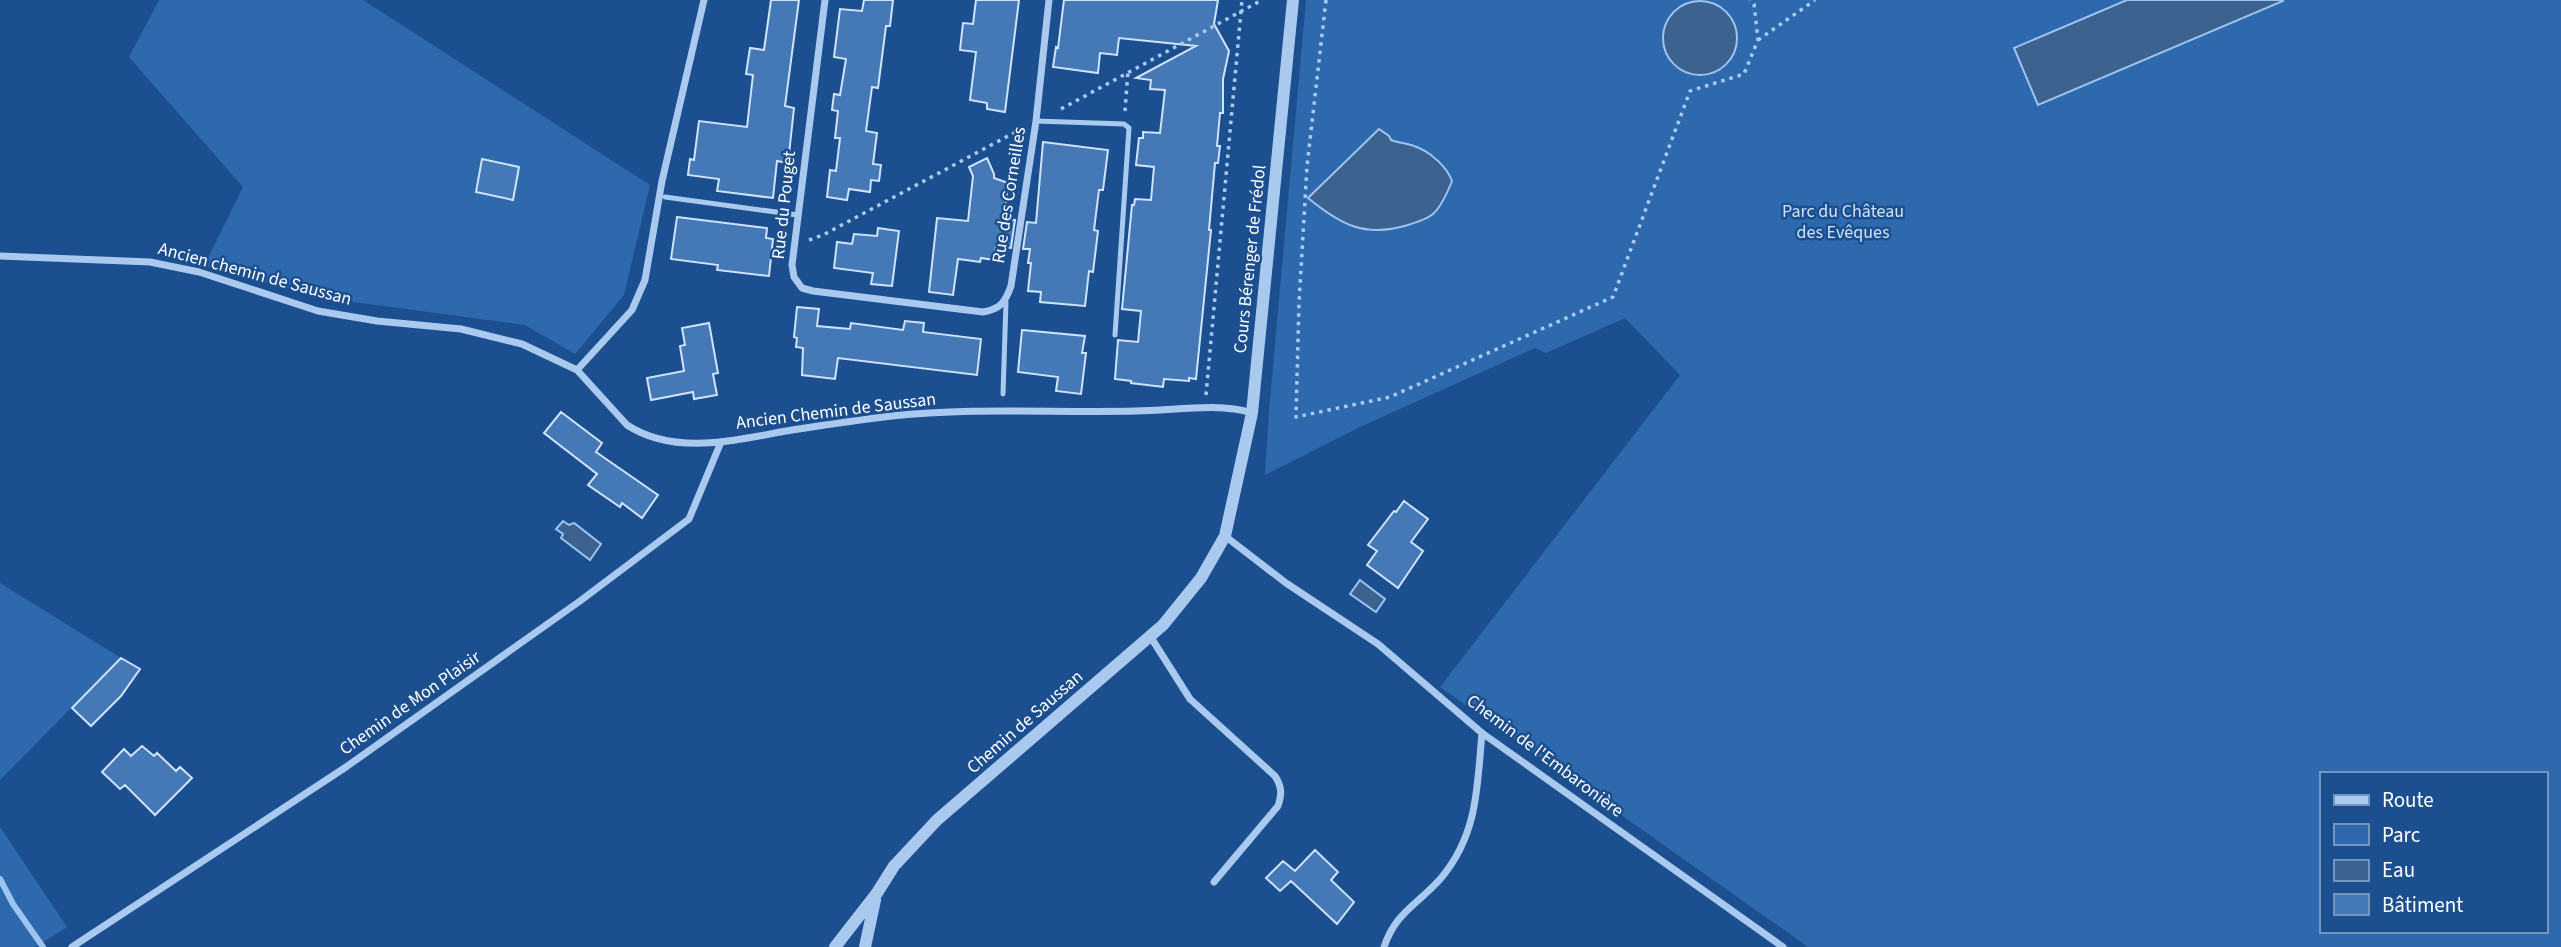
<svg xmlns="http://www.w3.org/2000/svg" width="2561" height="947" viewBox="0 0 2561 947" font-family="'Source Sans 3',sans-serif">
	<rect width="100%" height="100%" fill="#1b4f8f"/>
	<path fill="#2e69ad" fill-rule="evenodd" d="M159 0H363L650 185 624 295 575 354 525 325 324 298 204 266 243 187 129 57Z
		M1306 0H2561V947H1808L1440 687 1680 375 1625 318 1546 353 1535 348 1360 427 1265 475 1269 411ZM2321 774H2545V931H2321Z
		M0 583 121 658 0 780Z
		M0 827 67 927 35 947H0Z"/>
	<path fill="#3c6290" stroke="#9cc4f0" stroke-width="2" d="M2127 0H2282L2283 1 2038 105 2014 48Z
		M1663 38a37 37 0 1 1 74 0a37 37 0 1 1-74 0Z
		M1379 129 1389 136 1391 140C1399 143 1407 143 1414 146 1430 151 1447 167 1452 181 1448 191 1441 207 1433 214 1426 220 1416 222 1408 225 1365 238 1341 225 1308 198Z
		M563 521 569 525 574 523 601 544 590 560 561 538 563 534 556 529Z
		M1360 580 1385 599 1376 612 1350 594Z"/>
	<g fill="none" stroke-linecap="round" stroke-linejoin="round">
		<path stroke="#9cc4f0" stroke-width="6" d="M0 879 13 904 43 947"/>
	</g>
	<path fill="#4478b7" stroke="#cfe3fa" stroke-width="2" d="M771 0H799L785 106 794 108 788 163 777 161 773 198 717 191 719 179 688 175 690 159 694 160 699 121 747 127 753 75 746 74 750 48 764 50Z
		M864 0H893L890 26H886L878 88 872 87 866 131 877 133 873 164 881 165 879 181 871 180 870 192 849 189 847 200 827 197 830 170 836 171 840 138H835L838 111 832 110 834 94 840 95 846 59 834 57 840 9 862 11Z
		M976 0H1019L1005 112 987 109V103L970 100 976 52 960 50 963 23 973 24Z
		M1064 0H1218L1214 24 1229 51 1223 79V113H1220L1217 146H1220L1218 163H1215L1209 230H1211L1196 379 1189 378V381L1164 379 1163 387 1131 383V381L1115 379 1118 340 1138 342 1141 311 1122 309 1132 205H1134L1135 199 1151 200 1154 167 1136 165 1139 138H1143V132L1160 133 1165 90 1150 89 1151 80 1136 78 1196 46 1119 38 1117 55 1100 53 1098 73 1053 67 1056 47 1058 48Z
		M1043 142 1108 150 1103 190H1099L1094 230 1098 231 1093 272 1089 271 1085 306 1040 302 1041 292 1028 291 1031 263H1028L1030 249H1023L1027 222 1036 223Z
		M987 158 994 174V178L1008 183 1004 219 1015 220 1011 248 996 246 994 260 981 258 980 262 958 259 953 295 929 292 937 218 968 221 973 176 969 167Z
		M482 159 519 167 513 200 476 192Z
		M677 217 767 228 766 238 773 239 769 276 717 270 718 265 671 259Z
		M878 228 899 231 892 286 871 284 873 273 834 268 837 242 852 244 854 234 877 236Z
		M797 307 819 309 817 326 850 329 851 323 903 330 905 321 924 323 923 332 981 339 977 375 838 358 835 379 802 375 803 348 796 347 797 338 794 337Z
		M709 323 718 373 713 374 717 395 694 399 693 392 651 400 647 378 684 371 680 346 685 345 682 328Z
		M1022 330 1085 336 1082 353H1086L1081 394 1056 391 1058 377 1018 372Z
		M561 412 602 443 596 452 658 495 642 518 622 503 620 507 588 485 597 474 544 433Z
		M1404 501 1428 519 1411 542 1423 551 1398 588 1367 565 1377 551 1368 545 1394 511 1396 512Z
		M121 658 140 669 121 696 91 726 72 708Z
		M142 746 154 756 157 753 176 771 180 767 192 778 155 815 125 785 120 789 102 772 124 749 131 756Z
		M1315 850 1338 872 1331 880 1354 902 1337 924 1291 881 1280 891 1266 878 1283 861 1295 871Z"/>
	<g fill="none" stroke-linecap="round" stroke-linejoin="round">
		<path stroke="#a9c9ee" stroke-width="3.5" stroke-dasharray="3.5 5" stroke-linecap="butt" d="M1326 0 1307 166 1299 303 1296 417 1390 397 1613 297 1690 91 1744 74 1758 40 1754 4 1750 0
			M1758 40 1815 0
			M1061 109 1262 0
			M1125 111 1128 71
			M809 240 823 235 1023 128
			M1206 395 1242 0"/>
		<path stroke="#a9c9ee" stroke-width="5" d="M1036 121 1124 124 1129 128 1115 335
			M665 197 798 215
			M1003 394 1006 302"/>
		<path stroke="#a9c9ee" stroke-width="7" d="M825 0 792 265 794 277 802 288 813 291 983 312C1000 309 1005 303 1011 286L1036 121 1049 0
			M0 256 150 262 199 272 318 311 377 321 461 329 522 344 577 370 627 425C676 457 739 439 792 430 825 425 859 420 892 416 973 407 1055 413 1136 411 1173 411 1217 402 1252 413
			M577 370 632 310 645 280 662 181 704 0
			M1225 536 1286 583 1378 644 1482 733 1783 947
			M1150 636 1190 699 1275 776C1282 787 1282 794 1278 806L1214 882
			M72 947 346 767 580 601 689 519 721 442
			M1384 947C1396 911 1420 903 1442 877 1478 833 1477 787 1482 733"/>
		<path stroke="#a9c9ee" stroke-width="12" d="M835 947 877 893 894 866 937 820 1163 625 1201 578 1225 536 1252 413 1293 0
			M865 947 875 900"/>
	</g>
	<g text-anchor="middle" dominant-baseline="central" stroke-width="5" stroke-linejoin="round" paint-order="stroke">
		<g font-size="18" fill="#fff" stroke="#1b4f8f">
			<text transform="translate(1009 195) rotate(-81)">Rue des Corneilles</text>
			<text transform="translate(784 205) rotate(-84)">Rue du Pouget</text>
			<text transform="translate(1250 259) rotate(-84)">Cours Bérenger de Frédol</text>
			<text transform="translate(255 274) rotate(15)">Ancien chemin de Saussan</text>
			<text transform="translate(836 411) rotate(-7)">Ancien Chemin de Saussan</text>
			<text transform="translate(410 703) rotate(-35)">Chemin de Mon Plaisir</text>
			<text transform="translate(1025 722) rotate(-41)">Chemin de Saussan</text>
			<text transform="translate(1545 756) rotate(37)">Chemin de l'Embaronière</text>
		</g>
		<g font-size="18" fill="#cfe3fa" stroke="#1b4f8f">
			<text x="1843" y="211">Parc du Château<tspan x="1843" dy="21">des Evêques</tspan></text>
		</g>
	</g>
	<rect x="2320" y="772" width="228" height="161" fill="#1b4f8f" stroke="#7695bc" stroke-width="2"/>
	<rect x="2334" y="795" width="35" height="10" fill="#a9c9ee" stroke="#7695bc" stroke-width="2"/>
	<text x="2382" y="807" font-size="21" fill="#ffffff">Route</text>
	<rect x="2334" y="824" width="35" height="21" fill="#2e69ad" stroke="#7695bc" stroke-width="2"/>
	<text x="2382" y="842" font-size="21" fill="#ffffff">Parc</text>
	<rect x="2334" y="860" width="35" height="21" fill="#3c6290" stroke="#7695bc" stroke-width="2"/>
	<text x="2382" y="877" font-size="21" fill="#ffffff">Eau</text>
	<rect x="2334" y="894" width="35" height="21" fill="#4478b7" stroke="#7695bc" stroke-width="2"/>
	<text x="2382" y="912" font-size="21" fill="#ffffff">Bâtiment</text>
</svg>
